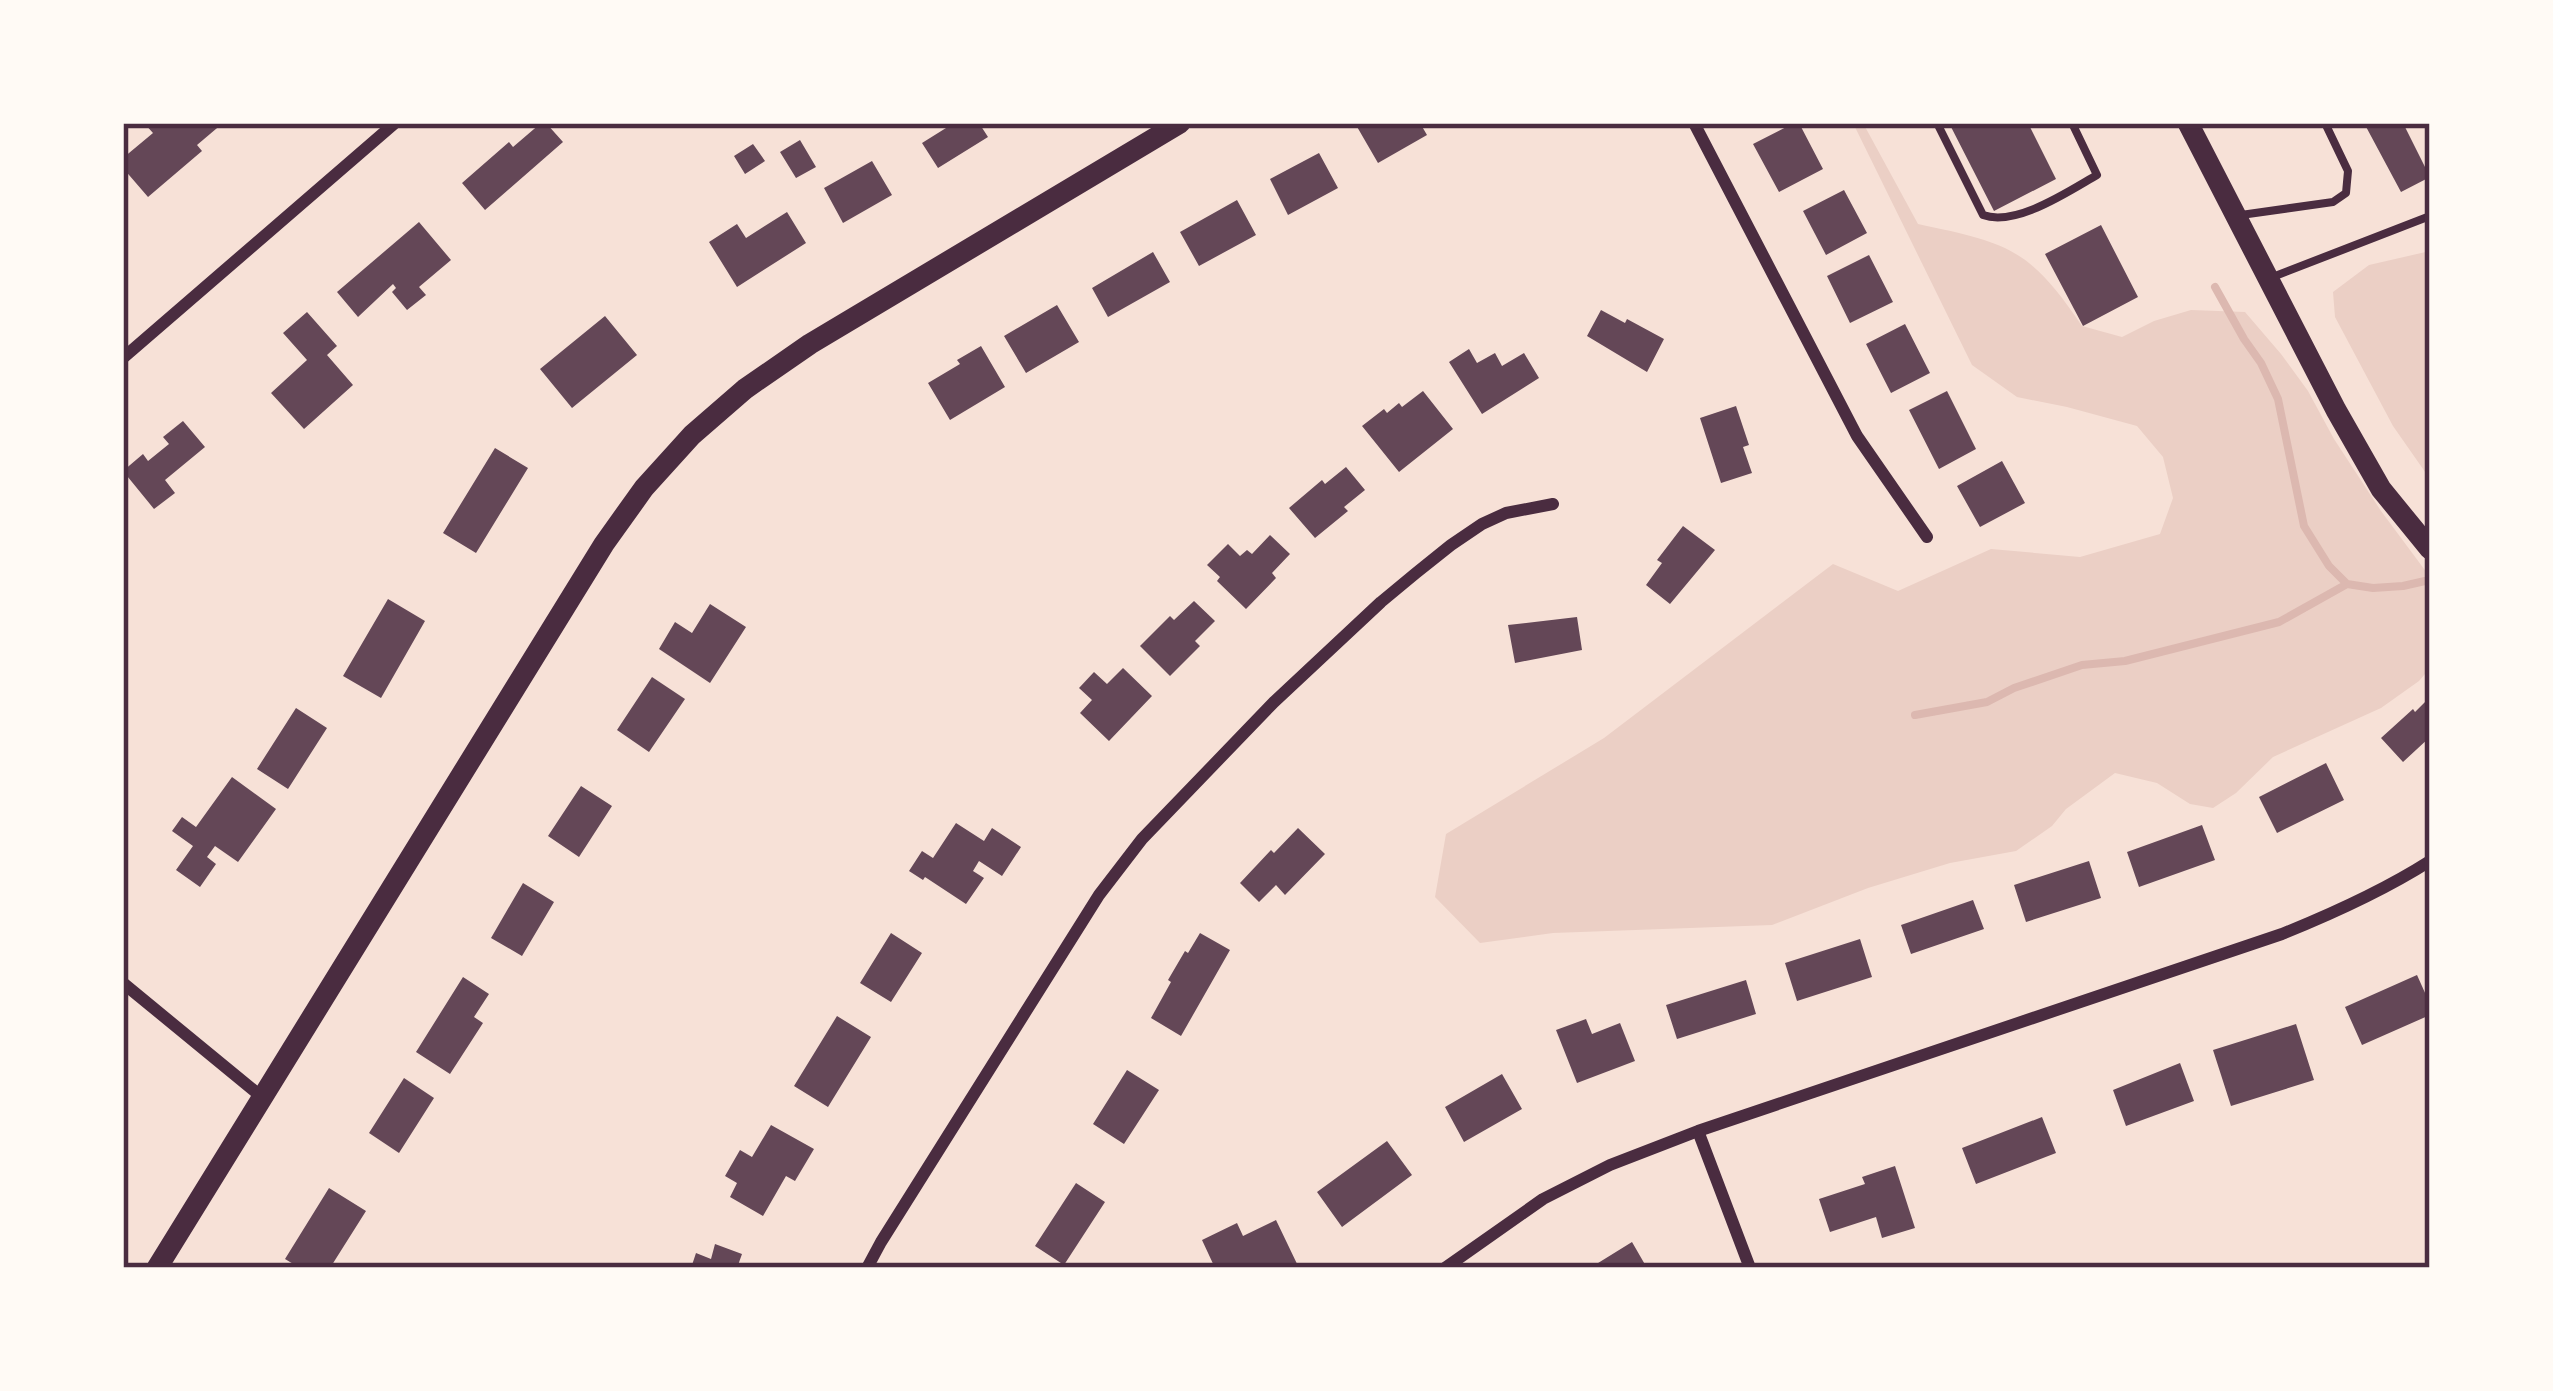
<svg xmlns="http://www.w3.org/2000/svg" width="2553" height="1391" viewBox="0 0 2553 1391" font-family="'Alegreya Sans',sans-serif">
	<rect width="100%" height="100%" fill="#f7e1d7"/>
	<path fill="#ebcfc5" d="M1853 123H1863L1918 224C2007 243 2029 247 2082 326L2122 337 2154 321 2191 310 2245 312 2281 354 2308 391 2334 439 2381 511 2430 577V668L2419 681 2381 708 2273 757 2236 793 2213 808 2190 804 2157 783 2115 773 2066 809 2052 826 2016 851 1950 863 1868 888 1772 925 1553 933 1480 943 1435 897 1446 834 1604 738 1833 564 1898 591 1991 549 2080 557 2160 534 2173 498 2163 457 2137 426 2067 407 2017 397 1972 365Z
		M2430 251V479L2393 426 2335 317 2333 292 2369 265Z"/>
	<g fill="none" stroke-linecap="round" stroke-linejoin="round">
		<path stroke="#dcb8b0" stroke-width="8" d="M2215 287 2244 339 2261 363 2278 399 2304 526 2329 566 2347 584 2373 588 2403 586 2425 581
			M1915 715 1987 702 2014 688 2082 665 2125 661 2279 622 2347 584"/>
	</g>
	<path fill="#644757" d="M144 123H223L197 145 202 151 148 197 123 168V158L153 133Z
		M541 123H546L563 142 485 210 462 183 509 142 513 147Z
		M954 123H979L988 137 938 168 922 143Z
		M1359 123H1420L1427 135 1378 163 1356 125Z
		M1794 123H1799L1823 169 1779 192 1753 144Z
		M1949 123H2028L2056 179 1994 211Z
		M2364 123H2403L2430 177 2401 192Z
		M800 140 816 167 796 178 780 152Z
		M753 144 765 161 745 174 734 156Z
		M1319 153 1338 188 1288 215 1270 179Z
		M872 161 892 195 843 223 824 188Z
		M1844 190 1867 233 1826 255 1803 211Z
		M1237 200 1256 235 1199 266 1180 232Z
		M787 212 806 243 737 287 709 242 737 224 746 238Z
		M419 222 451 260 419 287 426 295 407 310 392 292 396 288 393 284 358 317 337 292Z
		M2101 225 2138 297 2083 326 2045 254Z
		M1153 252 1170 282 1108 317 1092 288Z
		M1869 255 1893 302 1850 323 1827 276Z
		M1057 305 1079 342 1026 373 1004 336Z
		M1601 310 1625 323 1627 319 1664 339 1647 372 1587 336Z
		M307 312 337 346 327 355 353 385 304 429 271 393 307 360 283 333Z
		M605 316 637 355 572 408 540 369Z
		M1905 324 1930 373 1891 393 1866 344Z
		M981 346 1005 387 950 420 928 383 960 364 957 360Z
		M1469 349 1477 363 1495 353 1502 366 1524 353 1539 378 1482 414 1449 362Z
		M1423 391 1453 429 1399 472 1362 426 1384 409 1387 413 1399 403 1402 407Z
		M1947 391 1976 449 1939 469 1909 410Z
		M1736 406 1749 445 1743 447 1752 473 1721 483 1700 418Z
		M183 421 205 447 165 480 175 493 154 509 123 471 143 454 148 461 169 444 163 437Z
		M495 448 528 468 476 553 443 533Z
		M2002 461 2025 503 1980 527 1957 486Z
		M1346 467 1365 490 1344 507 1348 511 1315 538 1289 508 1322 480 1325 484Z
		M1683 526 1715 550 1670 604 1646 585 1662 563 1657 560Z
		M1270 535 1290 554 1272 573 1276 578 1246 609 1217 581 1220 577 1207 565 1228 544 1240 556 1247 550 1252 554Z
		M388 599 425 621 381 698 343 676Z
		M1194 601 1215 621 1195 641 1200 646 1170 676 1140 646 1170 616 1174 620Z
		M710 604 746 627 710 683 659 649 675 622 692 633Z
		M1577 617 1582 650 1515 663 1508 625Z
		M1123 668 1152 696 1109 741 1080 713 1092 700 1079 688 1094 672 1107 684Z
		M652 677 685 699 649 752 617 730Z
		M2430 697V737L2403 762 2381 738 2413 709 2415 712Z
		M296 708 327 728 288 789 257 769Z
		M2326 763 2344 800 2277 833 2259 797Z
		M232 777 276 809 238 862 215 846 207 857 216 864 200 887 176 870 193 846 172 831 182 817 196 827Z
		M581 786 612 806 579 857 548 836Z
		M956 823 984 841 992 828 1021 847 1002 876 979 861 973 871 984 878 966 904 925 877 923 880 909 871 922 851 933 858Z
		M2202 825 2215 860 2139 887 2127 852Z
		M1298 828 1325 854 1285 895 1276 885 1259 902 1240 883 1271 850 1274 853Z
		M2089 861 2101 898 2026 922 2014 885Z
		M523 883 554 902 522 956 491 938Z
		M1973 900 1984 929 1911 954 1901 925Z
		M891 933 922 953 891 1002 860 983Z
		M1200 933 1230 950 1181 1036 1151 1018 1171 982 1168 980 1185 951 1188 953Z
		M1860 939 1872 977 1797 1001 1785 963Z
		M2417 975 2430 1004V1015L2362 1045 2345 1007Z
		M463 977 489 994 474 1017 483 1023 450 1074 416 1052Z
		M1746 980 1756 1014 1677 1039 1666 1005Z
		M837 1016 871 1037 828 1107 794 1086Z
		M1586 1019 1592 1034 1620 1023 1635 1061 1577 1083 1556 1030Z
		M2296 1024 2314 1080 2231 1106 2213 1050Z
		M2180 1063 2194 1101 2126 1126 2113 1090Z
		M1127 1070 1159 1090 1124 1144 1093 1124Z
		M1502 1074 1522 1109 1464 1142 1445 1107Z
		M404 1078 434 1098 399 1153 369 1133Z
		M2042 1117 2056 1153 1976 1184 1962 1148Z
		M771 1125 814 1149 795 1181 786 1176 763 1216 730 1197 737 1183 725 1176 740 1150 752 1157Z
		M1387 1141 1412 1175 1342 1227 1317 1192Z
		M1895 1166 1915 1228 1882 1238 1876 1217 1830 1232 1819 1199 1865 1184 1862 1177Z
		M1076 1183 1105 1202 1064 1265 1035 1246Z
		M329 1188 366 1211 330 1268H300L285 1259Z
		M1276 1220 1299 1268H1215L1202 1240 1237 1223 1243 1236Z
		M1632 1242 1647 1268H1590Z
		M715 1244 742 1254 737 1268H691L696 1253 711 1259Z"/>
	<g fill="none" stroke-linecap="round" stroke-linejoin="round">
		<path stroke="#4a2c40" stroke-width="8" d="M1937 123 1983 215C2016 227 2069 191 2097 175L2072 123
			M2241 215 2333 202 2346 193 2348 171 2325 123
			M2270 278 2430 216"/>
		<path stroke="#4a2c40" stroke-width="12" d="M1694 123 1857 436 1927 537
			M123 358 395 123
			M123 983 263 1098
			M1698 1131 1750 1268
			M867 1268 881 1242 1099 895 1142 839 1274 702 1381 602 1416 573 1451 545 1482 524 1506 513 1553 504
			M1445 1268 1543 1199 1610 1165 1698 1131 2282 934C2334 913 2383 891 2430 861"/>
		<path stroke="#4a2c40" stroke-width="21" d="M157 1268 604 544 644 488 692 435 745 389 810 344 1180 123"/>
		<path stroke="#4a2c40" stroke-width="21" d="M2188 123 2336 410 2381 489 2430 549"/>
	</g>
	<rect width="2553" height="1391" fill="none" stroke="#fffaf5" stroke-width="252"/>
	<rect x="126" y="126" width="2301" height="1139" fill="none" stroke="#4a2c40" stroke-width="4.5"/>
</svg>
